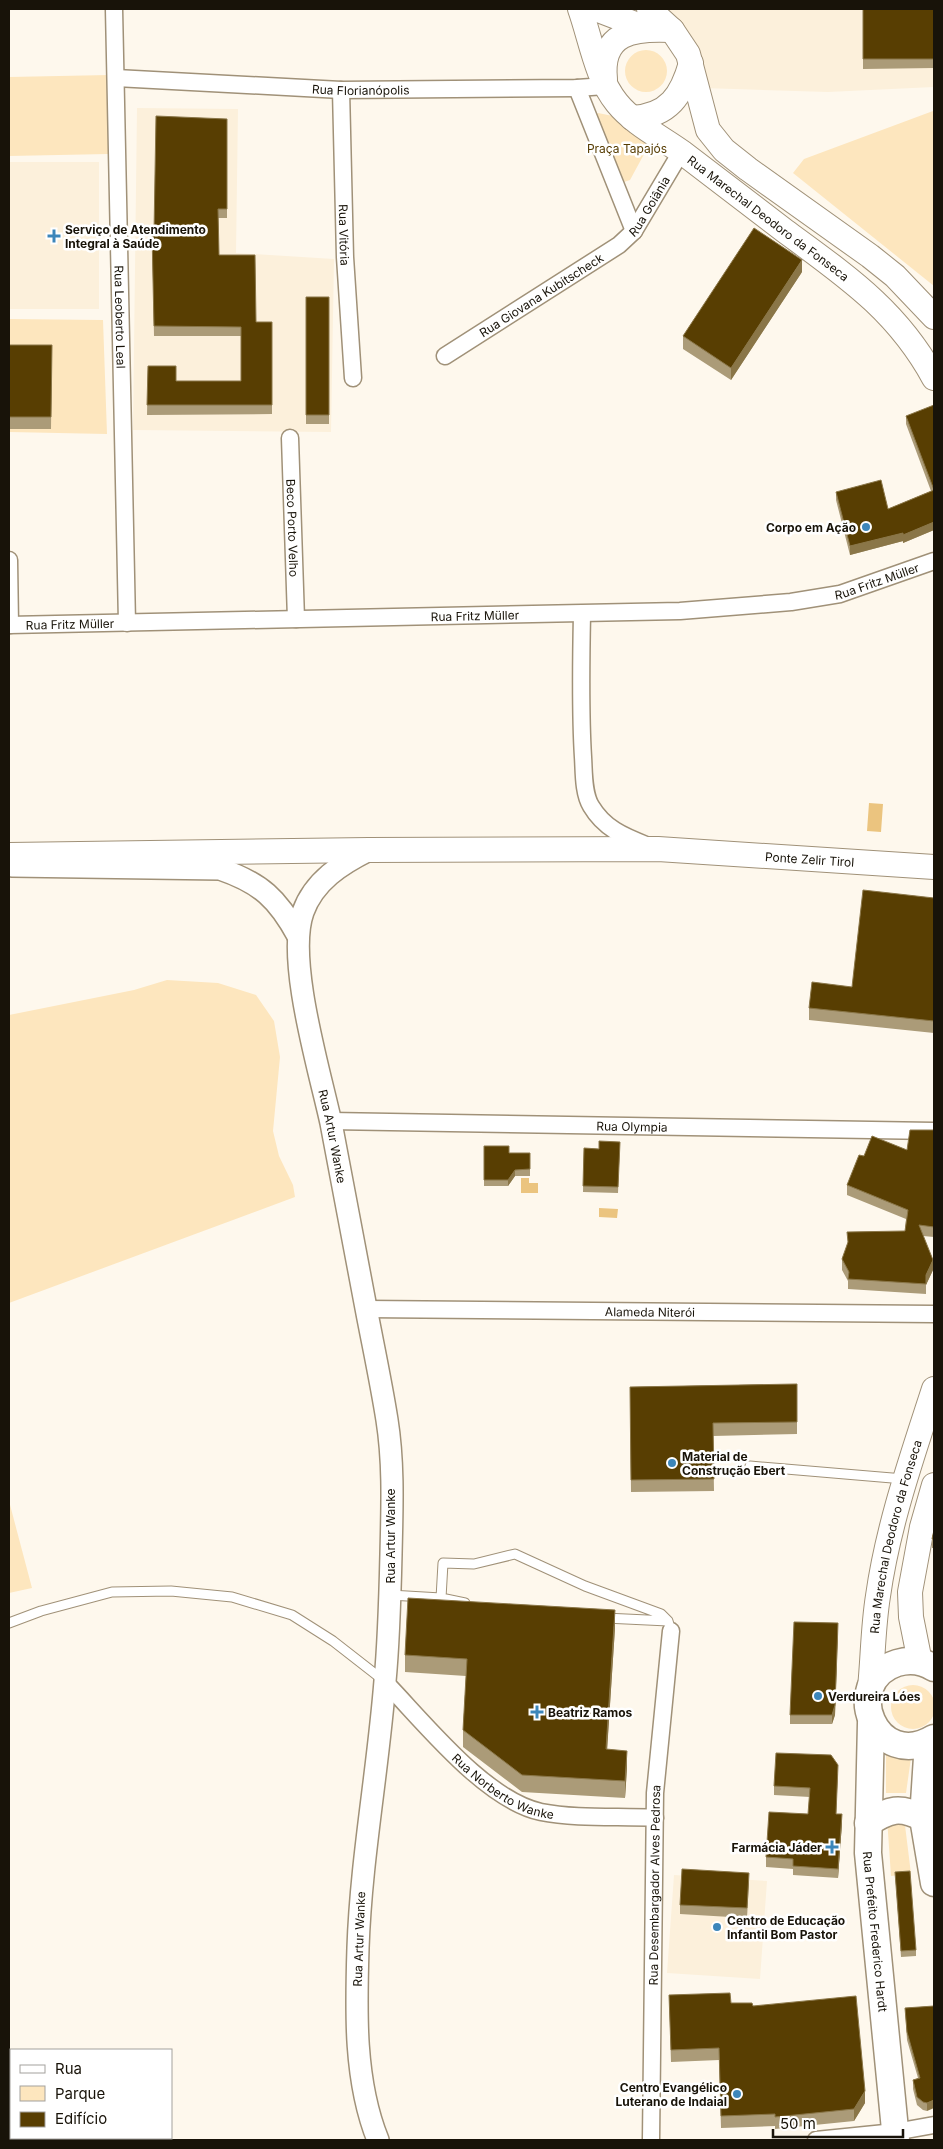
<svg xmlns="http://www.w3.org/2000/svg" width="943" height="2149" viewBox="0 0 943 2149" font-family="Inter,sans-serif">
	<rect width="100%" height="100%" fill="#fef8ed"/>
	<path fill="#fcf0db" d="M657 9H934V87L828 92 703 88Z
		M137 108 238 109 236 253 334 259 331 432 133 430Z
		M9 162H99V309H9Z
		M674 1875 767 1881 760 1979 667 1973Z"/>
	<path fill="#fde6be" d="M625 71a21 21 0 1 1 42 0a21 21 0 1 1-42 0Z
		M109 75 108 154 9 156V77Z
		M933 111 934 113V286L793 173 804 159Z
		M598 113 613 116 646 139 649 145 630 180 624 182 620 180 593 117Z
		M9 319 103 320 107 434 9 432Z
		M167 980 218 983 256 995 274 1021 280 1057 273 1131 279 1156 293 1185 295 1197 9 1303V1015L134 990Z
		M9 1501 32 1588 9 1593Z
		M891 1707a22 22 0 1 1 44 0a22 22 0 1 1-44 0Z
		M886 1755 911 1758 906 1793H886Z
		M904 1817 911 1874 891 1876 887 1818Z"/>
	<path fill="#ebc47f" d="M869 803 883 804 881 832 867 831Z
		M521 1178H529V1183H538V1193H521Z
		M599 1208 618 1209 617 1218 599 1217Z"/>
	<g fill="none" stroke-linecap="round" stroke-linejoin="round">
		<g stroke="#a09178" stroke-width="11">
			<path id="service" d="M750 1466 904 1479
				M390 1595 441 1598 443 1563 474 1564 515 1554 585 1586 661 1614 668 1621 671 1631
				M441 1598 465 1603
				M605 1618 668 1621
				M9 1623 41 1611 112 1592 171 1591 232 1597 292 1615 333 1641 383 1680"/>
		</g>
		<g stroke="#a09178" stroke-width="19">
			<g id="minor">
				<path id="s1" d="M114 9 127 623"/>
				<path id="s2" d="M116 78 341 90 577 88 605 86"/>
				<path d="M577 88 634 231"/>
				<path id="s3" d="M341 90 345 257 353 378"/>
				<path id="s4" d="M445 356 619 245 634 231 681 152"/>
				<path id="s5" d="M290 438 296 619"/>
				<path d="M9 560 10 625"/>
				<path d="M582 614C581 662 580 709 583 757 584 771 583 793 591 806 604 828 623 836 646 845"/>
				<path id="s6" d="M9 625 680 611 791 602 840 594 934 561"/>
				<path id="s7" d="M330 1121 934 1131"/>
				<path id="s8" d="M366 1309 934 1314"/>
				<path id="s9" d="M385 1682C424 1722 485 1800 541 1812 577 1819 619 1816 655 1818"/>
				<path id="s10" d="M651 2140 655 1793 671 1631"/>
				<path d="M816 2140 895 2132 934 2125"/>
			</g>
		</g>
		<g stroke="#a09178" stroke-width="24">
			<g id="tertiary">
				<path id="s11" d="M369 850C341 864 314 881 303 912 286 960 320 1072 331 1123 343 1185 354 1246 366 1308 373 1345 381 1382 387 1420 394 1464 392 1510 391 1554 390 1596 389 1639 385 1681 378 1771 361 1859 358 1948 356 2011 354 2081 378 2140"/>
				<path d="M12 866 220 869C261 883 278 899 298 936"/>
			</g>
		</g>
		<g stroke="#a09178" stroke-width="26">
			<g id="secondary">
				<path id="s12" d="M580 9C591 40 596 77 617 103 634 124 661 137 683 153 717 179 751 205 785 231 846 276 897 310 934 378"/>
				<path d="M596 9 648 29"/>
				<path d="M649 9 672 30 688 54 708 130 724 150 748 169 870 256 895 276 934 317"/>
				<path d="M605 79C600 32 634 28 672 30"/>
				<path d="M632 118C669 116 682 95 691 63"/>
				<path id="s13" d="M9 855 369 850 658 849 934 867"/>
				<path d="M920 1662 911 1617 910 1592 922 1527 934 1485"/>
				<path id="s14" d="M870 1688C873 1658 873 1627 878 1596 888 1525 912 1457 934 1389"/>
			</g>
		</g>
		<g stroke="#a09178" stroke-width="29">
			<g id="primary">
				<path d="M934 1668C923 1661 910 1659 897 1663 839 1682 876 1773 934 1738"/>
				<path id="s15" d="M871 1723 868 1853 896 2140"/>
				<path d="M928 1742 923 1818 934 1883"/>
				<path d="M868 1823C889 1809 900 1806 923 1818"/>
			</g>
		</g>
		<use href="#service" stroke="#fff" stroke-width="9"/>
		<use href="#minor" stroke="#fff" stroke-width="16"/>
		<use href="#tertiary" stroke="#fff" stroke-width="21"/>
		<use href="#secondary" stroke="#fff" stroke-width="24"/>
		<use href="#primary" stroke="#fff" stroke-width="26"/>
	</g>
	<path fill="#ab9b78" d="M863 9H934V68L863 69Z
		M227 119V218H218L219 255 256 322H272V414L147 415 148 366 176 381H241V336H154L152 232H154Z
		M802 272 731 380 683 349V336Z
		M306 297H329V424H306Z
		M9 345H52L51 429H9Z
		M934 407V530L903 543V541L850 555 836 500V492L888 509 931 491 906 424V416Z
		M934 898V1033L809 1020V1008L852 987Z
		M934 1130V1237L923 1236 933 1270 926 1285V1294L848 1289V1281L842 1270V1259L905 1231 906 1219 847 1195V1185L864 1156 907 1150Z
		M620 1142 618 1193 583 1192 584 1148 599 1149Z
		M484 1146 509 1153H530V1176H515L508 1186H484Z
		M797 1384V1434L713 1436 714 1491 631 1492 630 1387Z
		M934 1530V1548H932V1539Z
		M615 1628 607 1749 627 1768 625 1798 522 1792 463 1747V1730L466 1676 405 1672V1655Z
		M838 1633 835 1715 832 1724H790V1715Z
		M838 1774 836 1814 842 1823 838 1878 793 1875V1869L766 1867V1857L808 1814 810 1797 774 1795V1786Z
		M895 1872 916 1950V1956L901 1957Z
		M749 1882 747 1918 680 1914V1905Z
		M669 1995 753 2006 865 2103 854 2121 775 2129V2126L721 2128 719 2060 671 2062Z
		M934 2006 927 2111 923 2110 917 2105 913 2089V2080L918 2078 907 2040 905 2008Z"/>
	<path fill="#8a7648" d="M802 260V272L731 380V368Z
		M934 522V530L903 543V535Z
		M903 533V541L850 555V546Z
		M515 1170V1176L508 1186V1180Z
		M933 1260V1270L926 1285V1294V1275Z
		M615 1610V1628L606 1767V1749Z
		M838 1623 835 1715 832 1724V1715Z
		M627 1751V1768L625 1798V1781Z
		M842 1814V1823L838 1878V1869Z
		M865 2091V2103L854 2121V2109Z
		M934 2100V2108L927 2111V2103Z"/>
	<path fill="#583e02" stroke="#8a7648" d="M863 9H934V59H863Z
		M156 116 227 119V209H218L219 255H255L256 322H272V405H147L148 366H176V381H241V327L154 326 152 232H154Z
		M754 228 802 260 731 368 683 336Z
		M306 297H329V415H306Z
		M9 345H52L51 417H9Z
		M934 405V522L903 535V533L850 546 836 492 881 480 888 509 934 490 906 416Z
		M863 890 934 898V1021L809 1008 812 982 852 987Z
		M910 1130H934V1227L919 1225 933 1260 926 1275V1284L848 1279 849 1272 842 1259 848 1242 847 1232 905 1231 908 1210 847 1185 859 1155 864 1156 872 1136 907 1150Z
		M599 1141 620 1142 618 1187 583 1186 584 1148 599 1149Z
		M484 1146H509V1153H530V1169L515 1170 508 1180H484Z
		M797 1384V1422L713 1423 714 1479 631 1480 630 1387Z
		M934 1530V1539H932Z
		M408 1598 615 1610 606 1749 627 1751 625 1781 522 1775 463 1730 467 1659 405 1655Z
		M794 1622 838 1623 835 1705 832 1715H790Z
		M776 1753 831 1755 838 1765 836 1814H842L838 1869 793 1866V1859L766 1857 769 1812 808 1814 810 1788 774 1786Z
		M682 1869 749 1873 747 1908 680 1905Z
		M910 1871 916 1950 901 1951 895 1872Z
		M730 1993 731 2003H752L753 2006 856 1996 865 2091 854 2109 775 2117V2114L721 2116 719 2048 671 2050 669 1995Z
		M934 2006V2100L927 2103 923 2102 917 2097 913 2080 920 2078 907 2032 905 2008Z"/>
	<g fill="#3c86ba" stroke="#fff" stroke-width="2">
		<path d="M51.5 228.5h5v5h5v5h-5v5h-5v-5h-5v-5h5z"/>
		<circle cx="866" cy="527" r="5"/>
		<circle cx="672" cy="1463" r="5"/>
		<circle cx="818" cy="1696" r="5"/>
		<path d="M534.5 1704.5h5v5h5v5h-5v5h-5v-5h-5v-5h5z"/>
		<path d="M829.5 1839.5h5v5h5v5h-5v5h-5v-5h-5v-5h5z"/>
		<circle cx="717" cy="1927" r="5"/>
		<circle cx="737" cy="2094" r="5"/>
	</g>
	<g text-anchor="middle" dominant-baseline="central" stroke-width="5" stroke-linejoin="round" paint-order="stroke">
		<g font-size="12" fill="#181309" stroke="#fff">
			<text stroke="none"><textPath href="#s2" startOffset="245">Rua Florianópolis</textPath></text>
			<text stroke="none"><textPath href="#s4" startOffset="256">Rua Goiânia</textPath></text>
			<text stroke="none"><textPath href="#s12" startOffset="292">Rua Marechal Deodoro da Fonseca</textPath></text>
			<text stroke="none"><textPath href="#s3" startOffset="145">Rua Vitória</textPath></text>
			<text stroke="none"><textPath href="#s4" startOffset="114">Rua Giovana Kubitscheck</textPath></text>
			<text stroke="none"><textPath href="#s1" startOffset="308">Rua Leoberto Leal</textPath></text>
			<text stroke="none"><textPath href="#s5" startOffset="90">Beco Porto Velho</textPath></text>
			<text stroke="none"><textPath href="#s6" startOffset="871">Rua Fritz Müller</textPath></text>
			<text stroke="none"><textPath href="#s6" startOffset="466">Rua Fritz Müller</textPath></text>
			<text stroke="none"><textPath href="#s6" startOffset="61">Rua Fritz Müller</textPath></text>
			<text stroke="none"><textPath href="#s13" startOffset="801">Ponte Zelir Tirol</textPath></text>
			<text stroke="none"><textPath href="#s7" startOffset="302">Rua Olympia</textPath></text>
			<text stroke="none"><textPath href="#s11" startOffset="321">Rua Artur Wanke</textPath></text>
			<text stroke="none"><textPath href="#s8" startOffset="284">Alameda Niterói</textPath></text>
			<text transform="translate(390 1536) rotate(-90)">Rua Artur Wanke</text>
			<text stroke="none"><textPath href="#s14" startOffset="154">Rua Marechal Deodoro da Fonseca</textPath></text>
			<text stroke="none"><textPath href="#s9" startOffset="160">Rua Norberto Wanke</textPath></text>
			<text stroke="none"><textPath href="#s10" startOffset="255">Rua Desembargador Alves Pedrosa</textPath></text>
			<text stroke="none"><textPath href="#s15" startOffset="209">Rua Prefeito Frederico Hardt</textPath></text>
			<text transform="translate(359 1939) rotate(-88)">Rua Artur Wanke</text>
		</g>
		<g font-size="12" fill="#563c02" stroke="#fff">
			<text x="627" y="148">Praça Tapajós</text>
		</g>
		<g font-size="12" font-weight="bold" fill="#181309" stroke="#fff" text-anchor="start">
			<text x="65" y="229">Serviço de Atendimento<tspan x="65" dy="14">Integral à Saúde</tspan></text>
			<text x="856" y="527" text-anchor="end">Corpo em Ação</text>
			<text x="682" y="1456">Material de<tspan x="682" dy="14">Construção Ebert</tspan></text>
			<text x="828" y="1696">Verdureira Lóes</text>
			<text x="548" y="1712">Beatriz Ramos</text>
			<text x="822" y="1847" text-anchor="end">Farmácia Jáder</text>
			<text x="727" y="1920">Centro de Educação<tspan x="727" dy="14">Infantil Bom Pastor</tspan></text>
			<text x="727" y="2087" text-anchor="end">Centro Evangélico<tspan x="727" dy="14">Luterano de Indaial</tspan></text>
		</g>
	</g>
	<rect width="943" height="2149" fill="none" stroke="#181309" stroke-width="20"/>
	<rect x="10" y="2049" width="162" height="90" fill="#ffffff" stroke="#a3a19d"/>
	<rect x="20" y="2065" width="25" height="8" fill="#ffffff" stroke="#a3a19d"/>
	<text x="55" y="2074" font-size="15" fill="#181309">Rua</text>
	<rect x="20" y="2086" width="25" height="15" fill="#fde6be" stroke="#a3a19d"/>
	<text x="55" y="2099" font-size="15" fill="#181309">Parque</text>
	<rect x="20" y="2112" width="25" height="15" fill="#583e02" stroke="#a3a19d"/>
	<text x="55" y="2124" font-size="15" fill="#181309">Edifício</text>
	<path d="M773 2129v8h130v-8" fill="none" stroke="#181309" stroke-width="2.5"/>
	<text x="780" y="2129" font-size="15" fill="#181309" stroke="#ffffff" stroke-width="4" paint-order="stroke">50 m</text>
</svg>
